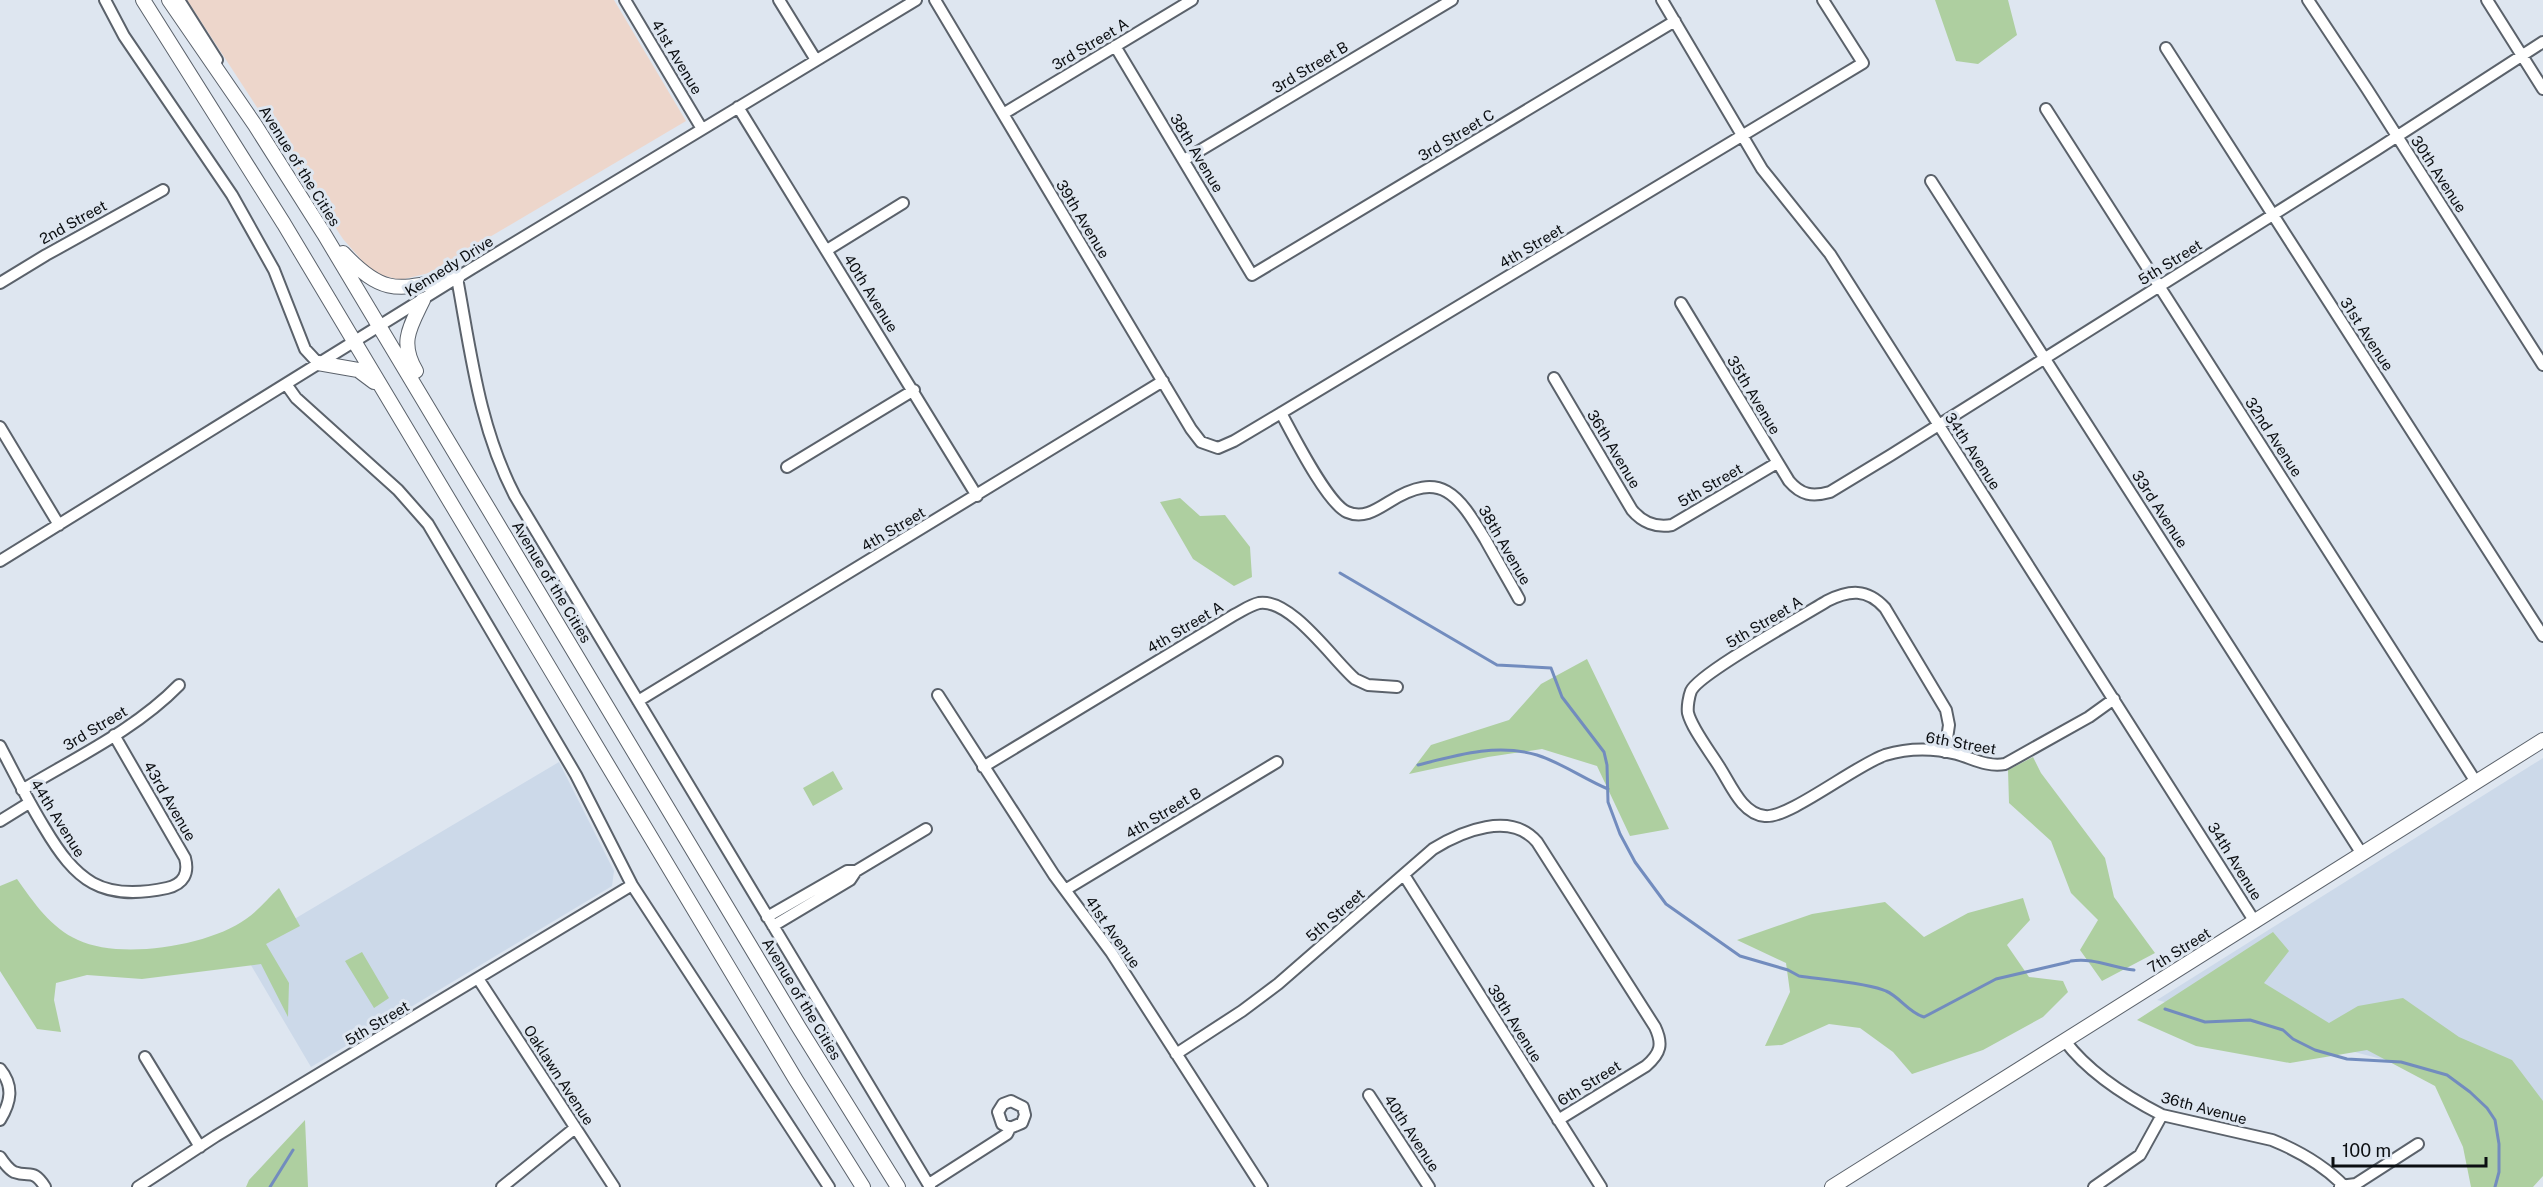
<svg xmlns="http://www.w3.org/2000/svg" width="2543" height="1187" viewBox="0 0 2543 1187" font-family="'Public Sans',sans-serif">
	<rect width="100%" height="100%" fill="#dee6f0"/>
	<path fill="#edd6cb" d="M187 0H614L686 121 429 273 400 280 373 273 343 239Z"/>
	<path fill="#ccd9e9" d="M2543 758V1146L2499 1090 2157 1000Z
		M559 762 614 871 612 886 311 1067 242 950Z"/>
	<path fill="#aecfa0" d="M1935 0H2008L2017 35 1978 64 1956 61Z
		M1180 498 1200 516 1225 515 1250 547 1252 577 1234 586 1193 559 1160 502Z
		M1587 659 1669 829 1630 836 1597 766 1542 749 1488 757 1409 774 1431 745 1509 720 1541 684Z
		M2033 757 2041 773 2105 858 2114 897 2155 953 2102 981 2080 950 2098 920 2071 893 2051 841 2009 803 2008 770Z
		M833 771 843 789 813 806 803 788Z
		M17 879C34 903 51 928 78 940 120 960 209 946 246 919 258 911 268 898 279 888L300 926 266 944 289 983 288 1017 261 964 142 979 87 975 56 983 54 1000 61 1032 37 1029 0 971V886Z
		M2023 898 2030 920 2007 945 2029 977 2063 981 2068 992 2043 1017 1983 1050 1912 1074 1893 1052 1860 1028 1829 1024 1782 1045 1765 1046 1790 992 1786 963 1737 940 1812 914 1885 902 1924 937 1968 913Z
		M2273 932 2289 951 2264 983 2329 1023 2358 1006 2403 998 2459 1037 2512 1060 2543 1101V1176L2533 1187H2471L2463 1147 2435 1086 2367 1050 2290 1063 2196 1046 2137 1020Z
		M362 952 389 998 374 1008 345 961Z
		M305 1120 308 1187H246L249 1180Z"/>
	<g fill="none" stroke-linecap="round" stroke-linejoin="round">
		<path stroke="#728cbe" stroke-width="3" d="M1340 573 1497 665 1551 668 1562 697 1604 752 1607 765 1608 802 1620 834 1635 862 1666 904 1740 956 1788 970 1799 976C1819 979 1870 983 1886 991 1900 997 1909 1013 1924 1017L1996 979 2069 962
			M1418 765C1457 755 1497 743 1537 755 1562 763 1584 779 1608 789
			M2071 961C2093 957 2113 968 2134 970
			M2165 1009 2205 1022 2250 1020 2283 1030 2293 1039 2315 1050 2347 1059 2401 1062 2447 1075 2470 1092 2487 1108 2495 1120 2499 1144V1172L2495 1187
			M270 1187 293 1150"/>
		<g stroke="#5b626b" stroke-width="14">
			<path id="minor" d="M105 0 124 36 232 195 274 270 305 349 318 363
				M179 0 217 60
				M625 0 702 129
				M779 0 816 60
				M935 0 1191 429 1201 442 1218 448 1234 441 1281 413 1863 63 1823 0
				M1662 0 1762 169 1830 254 2255 922
				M2308 0 2367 89 2543 365
				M2487 0 2543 89
				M1115 46 1252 275 1675 21
				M2166 48 2543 636
				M738 107 977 496
				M2046 109 2476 782
				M1003 114 1192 0
				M1184 160 1452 0
				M1931 181 2362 854
				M827 250 903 203
				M457 278C471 353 479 427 515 496L930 1187
				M0 283 46 255 163 190
				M1681 303 1789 481C1801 495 1812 497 1830 492L1891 455 2376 150 2543 42
				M1554 378 1632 510C1642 522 1656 528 1672 525L1777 463
				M286 384 296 398 398 490 428 524 576 775 632 885 829 1187
				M1281 413C1293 435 1327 503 1347 512 1363 519 1376 510 1389 502 1442 469 1458 495 1485 539 1496 559 1508 579 1519 599
				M0 427 59 525
				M787 467 914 390
				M0 561 471 269 916 0
				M938 695 1054 875 1111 952 1262 1187
				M638 701 1163 381
				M0 746C14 773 28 801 44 827 76 881 101 902 167 888 184 884 189 873 185 858L114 735
				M1945 752 1949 725 1946 710 1885 608C1867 588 1849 590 1827 601 1805 615 1699 673 1691 691 1689 696 1687 707 1688 713 1692 729 1711 753 1720 768 1731 785 1742 814 1765 816 1788 819 1856 765 1885 755 1908 748 1934 748 1957 754 1974 759 1987 767 2005 764L2089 717 2114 699
				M983 767 1234 615C1242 611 1250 605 1259 603 1291 598 1333 660 1355 679L1368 685 1397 687
				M22 790C75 758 135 730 179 685
				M0 821 29 803
				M856 871 926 829
				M1404 875 1601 1187
				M1065 890 1277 762
				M767 917 847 871H856L850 880 773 926
				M479 980 614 1187
				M2065 1041C2089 1073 2127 1097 2162 1115L2272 1140C2299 1151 2325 1166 2345 1187
				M1176 1054 1242 1011 1278 984 1433 849C1462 831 1511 811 1537 842L1655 1027C1663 1044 1661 1053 1646 1066L1558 1120
				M145 1057 200 1147
				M0 1069C14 1086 11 1102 0 1120
				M1369 1095 1429 1187
				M0 1157C4 1163 8 1169 14 1172 30 1178 33 1168 45 1187
				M929 1184 1007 1134 1010 1128 1022 1123 1025 1115 1023 1107 1011 1101 1003 1104 998 1112 1002 1124 1010 1128
				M2340 1186 2356 1184 2418 1144
				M138 1187 216 1136 632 885
				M502 1187 575 1128
				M2094 1187 2140 1155 2162 1115"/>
		</g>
		<g stroke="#5b626b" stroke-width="16">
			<path id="major" d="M143 0 284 224 796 1080 863 1187
				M169 0 255 125 324 234 798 1026 898 1187
				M343 253C386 299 400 288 457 278
				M318 363 358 370 374 382
				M416 371C399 342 410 327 423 300
				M1832 1187 2543 740"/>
		</g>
		<use href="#minor" stroke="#fff" stroke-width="10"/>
		<use href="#major" stroke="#fff" stroke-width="14"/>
	</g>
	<g text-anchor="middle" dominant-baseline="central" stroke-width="6" stroke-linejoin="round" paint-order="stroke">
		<g font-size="15" fill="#0b0e11" stroke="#dee6f0">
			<text transform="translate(1090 44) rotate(-31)">3rd Street A</text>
			<text transform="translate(677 57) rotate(59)">41st Avenue</text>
			<text transform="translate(1310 67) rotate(-31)">3rd Street B</text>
			<text transform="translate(1456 135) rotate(-31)">3rd Street C</text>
			<text transform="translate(1197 153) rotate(59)">38th Avenue</text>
			<text transform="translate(300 166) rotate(58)">Avenue of the Cities</text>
			<text transform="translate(2439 174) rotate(57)">30th Avenue</text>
			<text transform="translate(1083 219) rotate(59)">39th Avenue</text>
			<text transform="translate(73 222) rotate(-29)">2nd Street</text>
			<text transform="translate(1531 246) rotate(-31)">4th Street</text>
			<text transform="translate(2170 262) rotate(-32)">5th Street</text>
			<text transform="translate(449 266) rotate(-32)">Kennedy Drive</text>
			<text transform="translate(871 293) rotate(58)">40th Avenue</text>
			<text transform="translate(2367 334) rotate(57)">31st Avenue</text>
			<text transform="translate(1754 395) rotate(59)">35th Avenue</text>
			<text transform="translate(2274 437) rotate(57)">32nd Avenue</text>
			<text transform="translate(1614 449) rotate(59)">36th Avenue</text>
			<text transform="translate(1973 451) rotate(57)">34th Avenue</text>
			<text transform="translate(1710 485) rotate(-30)">5th Street</text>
			<text transform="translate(2160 509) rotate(57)">33rd Avenue</text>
			<text transform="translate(893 529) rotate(-31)">4th Street</text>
			<text transform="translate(1505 545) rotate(60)">38th Avenue</text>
			<text transform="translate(552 582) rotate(59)">Avenue of the Cities</text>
			<text transform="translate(1764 622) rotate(-31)">5th Street A</text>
			<text transform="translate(1185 627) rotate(-31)">4th Street A</text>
			<text transform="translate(95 728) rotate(-31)">3rd Street</text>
			<text transform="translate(1961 743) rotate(10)">6th Street</text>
			<text transform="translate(170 801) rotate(60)">43rd Avenue</text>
			<text transform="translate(1163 813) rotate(-31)">4th Street B</text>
			<text transform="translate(58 818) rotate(58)">44th Avenue</text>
			<text transform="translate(2235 861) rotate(58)">34th Avenue</text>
			<text transform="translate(1335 915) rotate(-41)">5th Street</text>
			<text transform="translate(1113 932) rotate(55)">41st Avenue</text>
			<text transform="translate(2179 950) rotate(-32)">7th Street</text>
			<text transform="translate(802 999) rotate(59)">Avenue of the Cities</text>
			<text transform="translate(377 1023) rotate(-31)">5th Street</text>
			<text transform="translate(1515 1023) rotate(58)">39th Avenue</text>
			<text transform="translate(559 1075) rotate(57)">Oaklawn Avenue</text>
			<text transform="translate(1589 1083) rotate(-32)">6th Street</text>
			<text transform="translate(2204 1108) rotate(15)">36th Avenue</text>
			<text transform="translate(1412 1133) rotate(57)">40th Avenue</text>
		</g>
	</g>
	<path d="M2333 1157v9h153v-9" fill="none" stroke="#0b0e11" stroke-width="3"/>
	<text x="2342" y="1157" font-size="18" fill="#0b0e11" stroke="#dee6f0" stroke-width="4.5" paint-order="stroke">100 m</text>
</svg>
